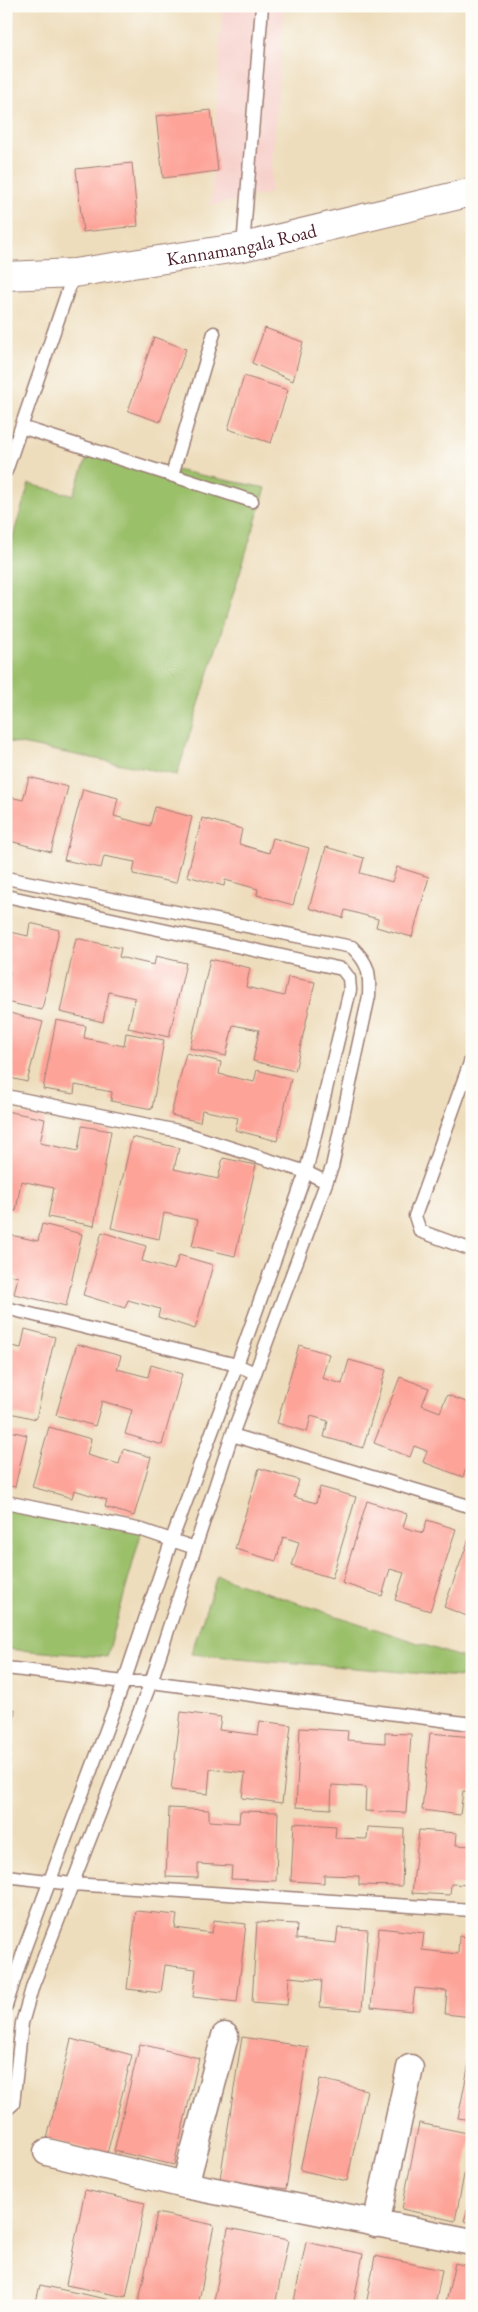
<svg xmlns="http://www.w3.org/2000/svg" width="478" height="2312" viewBox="0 0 478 2312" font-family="'EB Garamond',serif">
	<rect width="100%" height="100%" fill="#fdfcf7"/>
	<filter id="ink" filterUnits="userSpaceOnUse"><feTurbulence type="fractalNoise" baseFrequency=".02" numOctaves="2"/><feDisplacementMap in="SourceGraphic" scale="10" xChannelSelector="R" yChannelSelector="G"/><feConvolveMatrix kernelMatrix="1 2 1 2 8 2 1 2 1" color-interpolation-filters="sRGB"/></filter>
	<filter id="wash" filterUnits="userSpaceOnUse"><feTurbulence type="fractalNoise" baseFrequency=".0096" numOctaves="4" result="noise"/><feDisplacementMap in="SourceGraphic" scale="20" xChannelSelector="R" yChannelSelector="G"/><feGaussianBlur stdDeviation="1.12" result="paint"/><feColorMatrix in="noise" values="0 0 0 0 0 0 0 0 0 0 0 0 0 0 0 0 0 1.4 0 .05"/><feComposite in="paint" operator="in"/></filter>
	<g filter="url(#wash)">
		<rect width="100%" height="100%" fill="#eeddbc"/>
		<path fill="#f7d0cb" d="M222 6H284L270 193 211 206Z"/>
		<path fill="#9bc06b" stroke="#72704b" d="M89 453 266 488 177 775 6 741V559L29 484 73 495Z
			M6 1506 142 1530 107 1657 6 1649Z
			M217 1576 472 1661V1678L191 1654Z"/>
		<g id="blocks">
			<path fill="#fda398" d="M211 110 218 171 163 178 156 116Z
				M132 163 138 226 83 232 76 169Z
				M265 328 303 342 293 381 252 363Z
				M154 337 186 349 160 422 128 411Z
				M244 376 288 390 271 443 228 429Z
				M29 777 68 787 51 852 10 841 12 837 6 835V796L23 800Z
				M83 789 118 798 114 816 150 826 155 807 192 817 176 883 133 874 135 862 104 856 101 868 64 860Z
				M202 818 242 829 239 844 269 853 273 838 309 848 293 905 257 895 258 889 225 880 224 886 187 876Z
				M326 847 364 858 360 873 392 882 397 867 429 877 412 937 376 927 378 919 345 910 343 918 309 908Z
				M30 923 59 930 42 1010 6 1002V989L10 972 6 971V931L28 936Z
				M76 938 121 948 119 957 154 965 156 956 186 963 169 1037 128 1028 135 998 109 992 103 1022 60 1012Z
				M210 959 250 968 246 987 284 996 288 977 315 982 295 1071 253 1061 259 1030 233 1025 226 1056 190 1048Z
				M6 1012 43 1022 27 1082 6 1077Z
				M56 1020 86 1026 84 1038 124 1046 126 1033 164 1040 152 1109 111 1101 112 1092 75 1085 74 1094 43 1089Z
				M186 1053 221 1062 219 1074 254 1082 257 1070 291 1079 277 1141 235 1130 238 1118 202 1110 200 1122 171 1115Z
				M6 1111 45 1119 40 1143 78 1151 82 1126 111 1131 94 1226 48 1217 54 1188 21 1181 16 1211 6 1209Z
				M132 1137 179 1148 174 1169 218 1179 223 1158 256 1165 235 1256 192 1246 198 1220 164 1213 159 1239 111 1228Z
				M42 1224 82 1234 66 1306 14 1294 18 1277 6 1274V1234L38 1241Z
				M102 1232 146 1246 142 1261 174 1270 179 1255 213 1265 195 1329 158 1317 160 1309 128 1300 125 1308 83 1295Z
				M25 1329 55 1337 36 1419 6 1412V1345L21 1348Z
				M77 1344 121 1356 117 1369 148 1377 151 1365 182 1374 162 1445 125 1434 132 1410 102 1401 95 1426 56 1415Z
				M299 1345 329 1354 322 1378 342 1384 349 1360 386 1370 363 1448 324 1437 328 1421 311 1416 307 1432 277 1423Z
				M400 1377 429 1388 422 1405 440 1412 447 1395 472 1404V1453L463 1477 423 1462 427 1451 414 1446 410 1457 374 1443Z
				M49 1427 91 1439 87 1455 119 1464 123 1449 151 1457 134 1516 105 1507 107 1500 74 1490 72 1498 32 1487Z
				M6 1430 27 1435 15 1487 6 1485Z
				M259 1468 299 1480 294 1497 316 1503 320 1487 356 1497 332 1578 292 1566 299 1542 283 1537 276 1561 235 1549Z
				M367 1501 407 1514 403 1527 423 1533 427 1520 456 1529 430 1611 395 1600 404 1573 390 1569 382 1596 342 1583Z
				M472 1531V1618L444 1607Z
				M6 1708 15 1709 9 1773H6Z
				M181 1712 221 1717 219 1730 258 1735 260 1721 291 1725 282 1803 242 1798 245 1773 210 1769 208 1794 171 1790Z
				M300 1728 348 1731 347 1740 385 1743V1733L411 1734 406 1813 365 1811 366 1787 332 1785 331 1809 296 1807Z
				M430 1733 472 1737 470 1752 472 1753V1792L463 1791 460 1815 422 1810Z
				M169 1808 209 1810V1821L239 1823 240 1811 278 1812 276 1881 231 1879 232 1866 198 1864V1878L166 1877Z
				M294 1823 336 1826 335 1838 367 1839 368 1827 404 1829 402 1886 359 1885V1876L324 1875V1883L291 1881Z
				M419 1830 457 1833 456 1845 472 1846V1885L451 1884 450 1895 412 1893Z
				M136 1911 177 1915 175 1928 212 1933 214 1920 246 1924 237 2002 193 1997 196 1969 165 1965 161 1993 127 1989Z
				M257 1922 297 1924 296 1939 336 1943 338 1928 368 1930 362 2010 320 2007 322 1980 289 1977 287 2005 252 2002Z
				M379 1928 424 1933 422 1950 458 1954 459 1936 472 1938V2017L445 2014 447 1991 415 1988 412 2011 371 2007Z
				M242 2037 308 2047 286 2189 220 2179Z
				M71 2039 132 2055 107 2154 47 2139Z
				M140 2044 199 2058 174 2165 114 2151Z
				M471 2053 472 2054V2120L458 2118Z
				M320 2079 367 2090 347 2181 300 2170Z
				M419 2123 472 2134 455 2221 402 2209Z
				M85 2190 145 2203 126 2297 66 2285Z
				M471 2197H472V2223L464 2221Z
				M157 2213 214 2225 198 2306H161L139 2301Z
				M228 2228 288 2240 275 2306H213Z
				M306 2242 363 2254 353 2306H293Z
				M375 2256 442 2270 435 2306H366Z
				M455 2263 472 2267V2306H445Z
				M40 2285 125 2303 124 2306H35Z"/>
		</g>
	</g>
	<g filter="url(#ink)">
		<use href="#blocks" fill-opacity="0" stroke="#9c7e74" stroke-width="1"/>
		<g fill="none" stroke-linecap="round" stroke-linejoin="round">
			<g stroke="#9c7e74" stroke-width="15">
				<path id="lane" d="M243 247 262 6
					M21 427 252 501
					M6 471 74 273
					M172 475 214 333
					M6 878 352 947C369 964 370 972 369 996L332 1167 232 1435 151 1682 33 1985 22 2023 13 2104 6 2110
					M6 896 342 969 349 978 350 990 306 1172 237 1365 172 1539 124 1682 24 1950 6 2006
					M472 1057 415 1216 420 1231 472 1250
					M6 1096 178 1131 306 1172 326 1182
					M6 1308 237 1365 255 1373
					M232 1435 472 1507
					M6 1502 142 1530 195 1548
					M6 1668 124 1682H151L472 1724
					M6 1876 72 1884 472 1910"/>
			</g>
			<g stroke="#9c7e74" stroke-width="29">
				<path id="street" d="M47 2152 185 2185 472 2242
					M185 2185 225 2036
					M376 2224 410 2068"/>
			</g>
			<g stroke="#9c7e74" stroke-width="30">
				<g id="secondary">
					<path id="s1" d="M6 276 74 273 243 247 472 192"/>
				</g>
			</g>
			<use href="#lane" stroke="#fff" stroke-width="12"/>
			<use href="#street" stroke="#fff" stroke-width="26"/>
			<use href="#secondary" stroke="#fff" stroke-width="28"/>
		</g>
	</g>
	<g text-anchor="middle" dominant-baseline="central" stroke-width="4" stroke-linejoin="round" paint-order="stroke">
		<g font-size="19" fill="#4a1f2b" stroke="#fdfcf7">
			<text stroke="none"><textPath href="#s1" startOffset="238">Kannamangala Road</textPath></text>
		</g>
	</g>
	<rect width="478" height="2312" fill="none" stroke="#fdfcf7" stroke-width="25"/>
</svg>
